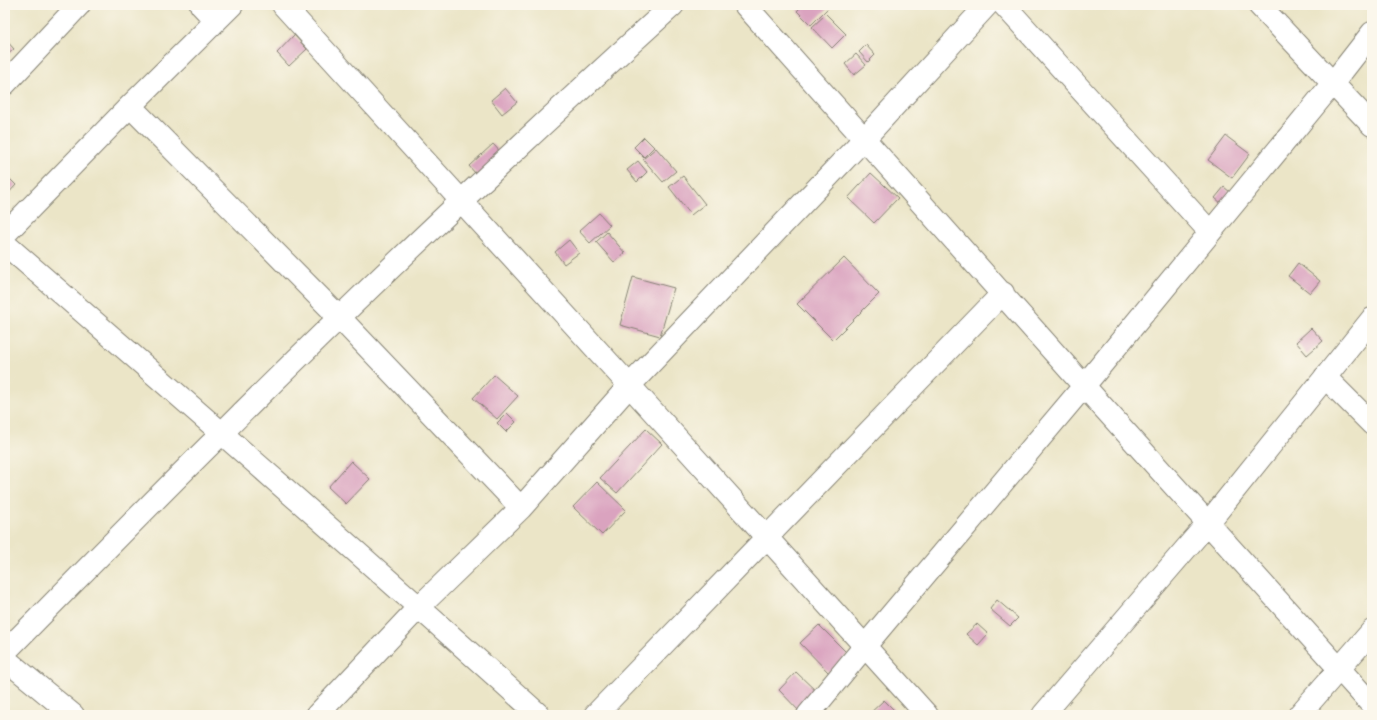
<svg xmlns="http://www.w3.org/2000/svg" width="1377" height="720" viewBox="0 0 1377 720" font-family="'Sorts Mill Goudy',serif">
	<rect width="100%" height="100%" fill="#fbf7ec"/>
	<filter id="ink" filterUnits="userSpaceOnUse"><feTurbulence type="fractalNoise" baseFrequency=".025" numOctaves="2"/><feDisplacementMap in="SourceGraphic" scale="8" xChannelSelector="R" yChannelSelector="G"/><feConvolveMatrix kernelMatrix="1 2 1 2 8 2 1 2 1" color-interpolation-filters="sRGB"/></filter>
	<filter id="wash" filterUnits="userSpaceOnUse"><feTurbulence type="fractalNoise" baseFrequency=".012" numOctaves="4" result="noise"/><feDisplacementMap in="SourceGraphic" scale="16" xChannelSelector="R" yChannelSelector="G"/><feGaussianBlur stdDeviation="0.9" result="paint"/><feColorMatrix in="noise" values="0 0 0 0 0 0 0 0 0 0 0 0 0 0 0 0 0 1.4 0 .05"/><feComposite in="paint" operator="in"/></filter>
	<g filter="url(#wash)">
		<rect width="100%" height="100%" fill="#ebe5c7"/>
		<g id="blocks">
			<path fill="#daa3bf" d="M803 5H829L830 6 811 25 797 11Z
				M826 14 846 34 832 48 812 27Z
				M294 35 307 49 289 66 277 53Z
				M5 39 14 49 5 57Z
				M866 45 875 55 868 62 859 52Z
				M856 54 866 65 854 75 845 64Z
				M505 88 517 102 502 114 491 100Z
				M1226 136 1250 154 1232 178 1208 160Z
				M644 137 654 147 644 157 634 147Z
				M493 144 505 157 481 180 469 166Z
				M656 148 676 171 663 182 643 159Z
				M638 161 647 172 637 182 627 170Z
				M871 173 898 198 874 223 848 198Z
				M5 174 16 185 5 197Z
				M683 176 705 204 691 215 669 187Z
				M1224 187 1236 197 1227 208 1215 198Z
				M599 213 610 225 590 243 579 231Z
				M607 232 625 253 614 262 596 242Z
				M569 240 579 253 564 264 555 252Z
				M844 258 879 294 833 340 797 304Z
				M1298 263 1320 281 1310 293 1288 276Z
				M633 277 674 288 660 336 620 325Z
				M1311 328 1323 341 1307 355 1296 342Z
				M494 375 518 396 497 419 473 398Z
				M507 413 516 422 506 432 497 423Z
				M646 429 662 444 617 493 600 478Z
				M351 461 370 479 346 504 328 487Z
				M597 482 626 510 602 535 573 507Z
				M997 600 1018 618 1010 626 990 609Z
				M977 624 988 634 978 645 966 634Z
				M819 625 848 654 829 673 800 643Z
				M796 672 819 694 801 713 779 690Z
				M884 700 899 715H868Z"/>
		</g>
	</g>
	<g filter="url(#ink)">
		<use href="#blocks" fill-opacity="0" stroke="#848072" stroke-width="1"/>
		<g fill="none" stroke-linecap="round" stroke-linejoin="round">
			<g stroke="#848072" stroke-width="24">
				<path id="minor" d="M201 5 216 21
					M283 5C499 240 713 478 927 715
					M745 5 1084 386 1372 705
					M1004 5 1210 232
					M1259 5 1372 125
					M5 84 79 5
					M130 106 340 318 521 508
					M5 234 130 106 232 5
					M5 244C184 400 363 556 539 715
					M1325 377 1372 424
					M5 652C77 579 149 505 222 433 369 286 520 144 673 5
					M5 659 73 715
					M317 715 419 607 521 508 629 386 864 139 987 5
					M595 715 1003 293
					M808 715 865 646 1084 386 1333 83 1372 33
					M1043 715 1208 523 1372 319
					M1299 715 1372 631"/>
			</g>
			<use href="#minor" stroke="#fff" stroke-width="22"/>
		</g>
	</g>
	<rect width="1377" height="720" fill="none" stroke="#fbf7ec" stroke-width="20"/>
</svg>
